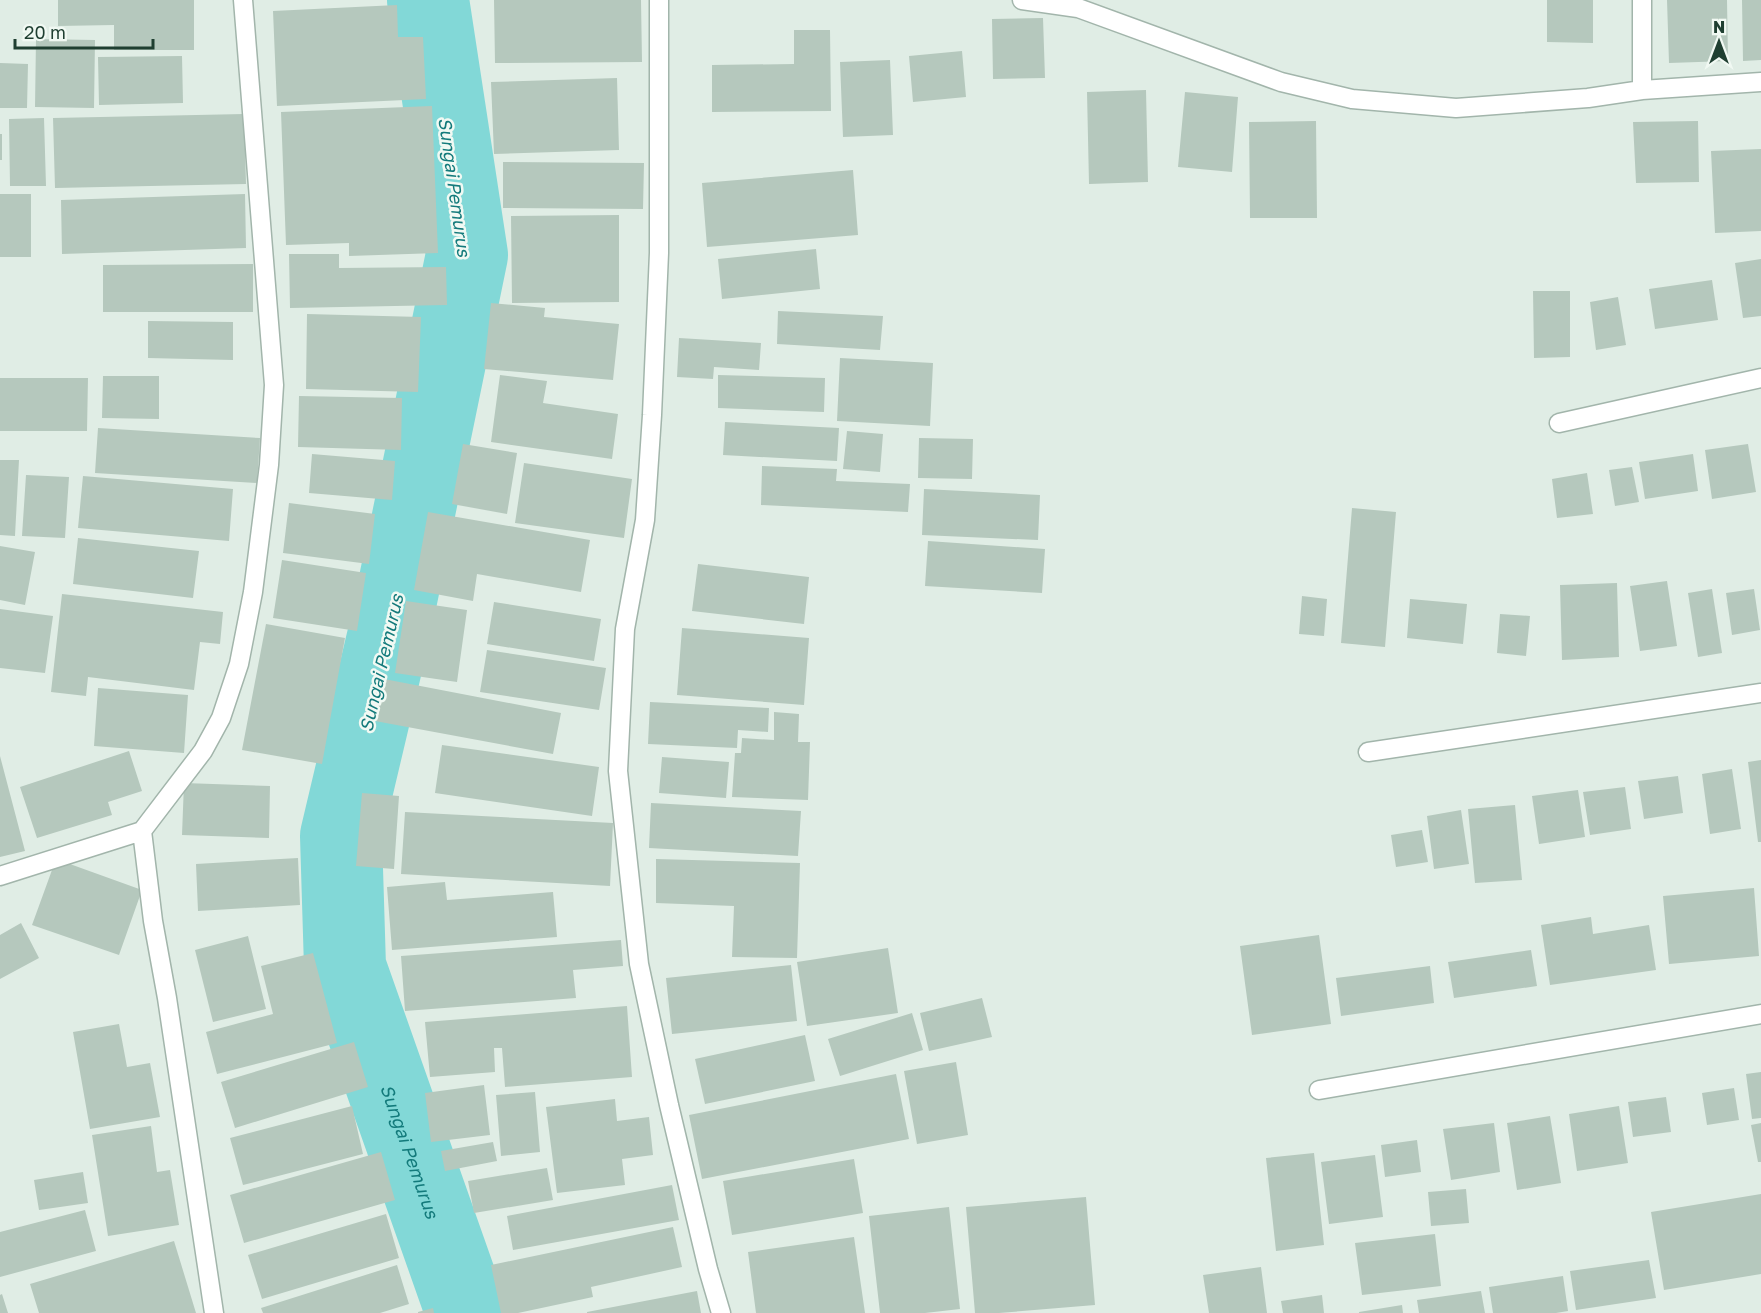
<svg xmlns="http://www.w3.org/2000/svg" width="1761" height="1313" viewBox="0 0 1761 1313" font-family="'Golos Text',sans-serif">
	<rect width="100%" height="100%" fill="#e0ede5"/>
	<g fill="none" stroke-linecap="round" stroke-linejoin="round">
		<path stroke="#82d8d7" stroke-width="82" id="s1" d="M428 0 467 255 390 629 341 836 345 967 467 1313"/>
	</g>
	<path fill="#b5c8bd" d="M58 0H194V50H114V25L58 26Z
		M494 0H641L642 62 495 63Z
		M1547 0H1593V43L1547 42Z
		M1667 0H1727L1728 61 1669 63Z
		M1742 0H1761V60L1743 61Z
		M397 5 398 37H423L426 99 277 106 273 11Z
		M1043 18 1045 78 993 79 992 19Z
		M794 30H830L831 111 712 112V65L794 64Z
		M36 39 95 40 94 108 35 107Z
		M962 51 966 97 913 102 909 56Z
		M182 56 183 103 99 105 98 57Z
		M890 60 893 135 843 137 840 62Z
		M0 63 28 64 27 108H0Z
		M617 78 619 150 494 154 491 82Z
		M1146 90 1148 182 1089 184 1087 92Z
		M1185 92 1238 97 1232 172 1178 167Z
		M432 106 438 253 349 256V243L286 245 281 112Z
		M244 114 246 184 55 188 53 118Z
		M44 118 46 186H10L9 119Z
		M1316 121 1317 218H1250L1249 122Z
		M1698 121 1699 182 1636 183 1633 122Z
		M0 134H2V160H0Z
		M1761 149V231L1715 233 1711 151Z
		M503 162 644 163 643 209 503 208Z
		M853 170 858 235 707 247 702 183Z
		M0 194H31V257H0Z
		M245 194 246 248 62 254 61 200Z
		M619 215V302L512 303 511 216Z
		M816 249 820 289 722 299 718 259Z
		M289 254H339V268L446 267 447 305 290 308Z
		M1761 259V316L1743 318 1735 263Z
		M253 264V312H103V265Z
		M1712 280 1718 320 1655 329 1649 289Z
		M1533 291H1570V357L1534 358Z
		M1618 297 1626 345 1596 350 1590 302Z
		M491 303 545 308 544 317 619 324 613 380 484 369Z
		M778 311 883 316 880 350 777 344Z
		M307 314 421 317 418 392 306 389Z
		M148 321 233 322V360L148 358Z
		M679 338 761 343 759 370 714 367 713 379 677 377Z
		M840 358 933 363 930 426 837 421Z
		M500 375 547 381 543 403 618 414 612 459 491 442Z
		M718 375 825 378 824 412 718 408Z
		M103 376H159V419L102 418Z
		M0 378H88L87 431H0Z
		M299 396 402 398 401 450 298 447Z
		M725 422 839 428 837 461 723 455Z
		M98 428 260 438 257 483 95 473Z
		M847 431 883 434 880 472 843 469Z
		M919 438 973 439 972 479 918 478Z
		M463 444 517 453 507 514 452 504Z
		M1748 444 1756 492 1712 499 1705 450Z
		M312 454 395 461 392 500 309 493Z
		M1693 454 1698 491 1645 499 1639 462Z
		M0 460H19L15 536 0 535Z
		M524 463 632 479 624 538 515 523Z
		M762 466 837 469 836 481 910 484 908 512 761 505Z
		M1632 467 1639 502 1615 506 1609 470Z
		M1587 473 1593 514 1557 518 1552 479Z
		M26 475 69 477 65 538 22 536Z
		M83 476 233 489 229 541 78 528Z
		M924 489 1040 495 1038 540 922 535Z
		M289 503 375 514 369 564 283 553Z
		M1352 508 1396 512 1385 647 1341 643Z
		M428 512 590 540 581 592 477 574 473 601 414 590Z
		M78 538 199 551 193 598 73 584Z
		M928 541 1045 549 1042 593 925 586Z
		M0 546 35 552 25 605 0 600Z
		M282 560 366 573 357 631 273 618Z
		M698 564 809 577 804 624 692 611Z
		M1667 581 1677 646 1640 651 1630 586Z
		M1617 583 1619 657 1562 660 1560 585Z
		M1712 589 1722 653 1698 657 1688 593Z
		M1754 589 1760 630 1732 635 1726 593Z
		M62 594 223 612 220 644 200 642 194 690 88 677 86 696 51 692Z
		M1302 596 1327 599 1324 636 1299 634Z
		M1410 599 1467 604 1463 644 1407 638Z
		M406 601 467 610 457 682 395 673Z
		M494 602 601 619 594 661 487 644Z
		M0 609 53 616 45 673 0 668Z
		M1500 614 1530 616 1526 656 1497 653Z
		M266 624 345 638 322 764 242 750Z
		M682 628 809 638 804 705 677 695Z
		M487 650 606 668 599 710 480 692Z
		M384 679 561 713 553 754 375 721Z
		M98 688 188 695 184 753 94 746Z
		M650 702 769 708 768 732 738 730 737 748 648 744Z
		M774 712 799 714 798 742H810L808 800 732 797 735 753H741L742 738 774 740Z
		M442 745 599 767 592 816 435 793Z
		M129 751 142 791 108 802 112 815 37 838 20 787Z
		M0 756 25 851 0 857Z
		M662 757 729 762 726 798 659 793Z
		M1761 760V842H1758L1748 762Z
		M1732 769 1741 829 1710 834 1702 774Z
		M1678 776 1683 813 1644 819 1638 781Z
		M184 783 270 786 269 838 182 835Z
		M1625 787 1631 829 1590 835 1583 792Z
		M1578 790 1585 837 1539 844 1532 796Z
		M362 793 399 796 394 869 356 866Z
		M651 803 801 811 798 856 649 848Z
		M1515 805 1522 880 1475 883 1468 809Z
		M1461 810 1469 864 1434 869 1427 816Z
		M405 812 613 823 610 886 401 874Z
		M1422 830 1428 862 1396 867 1391 835Z
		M298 858 300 905 198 911 196 864Z
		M56 859 142 890 119 955 32 925Z
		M656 859 800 863 797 958 732 957 734 906 656 903Z
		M445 882 447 900 553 892 557 937 392 950 387 887Z
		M1754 888 1759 956 1669 964 1663 896Z
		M1591 917 1593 934 1649 925 1656 970 1550 985 1541 925Z
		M21 923 39 958 0 979V935Z
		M1319 935 1331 1024 1252 1035 1240 946Z
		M248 936 266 1009 213 1022 195 950Z
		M621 940 623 966 573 970 576 998 405 1011 401 956Z
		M888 948 898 1013 807 1026 797 962Z
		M1531 950 1537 986 1454 998 1448 962Z
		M313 953 337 1043 217 1074 206 1032 273 1014 261 966Z
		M791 965 797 1021 672 1034 666 978Z
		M1430 966 1434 1003 1341 1016 1336 978Z
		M982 998 992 1037 929 1051 920 1013Z
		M627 1006 632 1077 505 1087 502 1048H494L495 1072 430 1077 425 1022Z
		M912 1013 923 1050 840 1076 828 1039Z
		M119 1024 127 1067 150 1063 160 1117 90 1129 73 1032Z
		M805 1035 815 1081 705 1104 695 1059Z
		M354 1042 368 1087 235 1128 221 1082Z
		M956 1062 968 1135 917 1144 904 1071Z
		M1761 1072V1118L1752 1119 1746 1074Z
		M896 1074 909 1139 702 1179 689 1115Z
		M484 1085 490 1135 431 1142 425 1093Z
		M1734 1088 1739 1120 1707 1125 1702 1093Z
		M535 1092 540 1152 501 1156 496 1095Z
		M1666 1097 1671 1132 1633 1137 1628 1102Z
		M615 1099 617 1121 649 1117 653 1155 622 1159 625 1185 557 1193 546 1107Z
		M352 1106 363 1154 243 1185 230 1138Z
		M1619 1106 1628 1163 1577 1171 1569 1114Z
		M1550 1116 1561 1183 1517 1190 1507 1123Z
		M1494 1123 1500 1172 1451 1180 1443 1129Z
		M1761 1123V1162H1758L1751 1125Z
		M151 1126 157 1172 170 1170 179 1225 108 1236 92 1135Z
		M1417 1140 1421 1172 1385 1177 1381 1145Z
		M493 1142 497 1161 445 1171 441 1151Z
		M381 1152 395 1200 244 1243 230 1195Z
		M1314 1153 1324 1245 1276 1251 1266 1158Z
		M1375 1155 1383 1217 1329 1224 1321 1162Z
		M854 1159 863 1213 732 1235 723 1181Z
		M547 1168 553 1200 474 1213 468 1181Z
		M83 1172 88 1203 39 1210 34 1180Z
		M672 1185 679 1220 513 1250 507 1216Z
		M1466 1189 1469 1223 1431 1226 1428 1192Z
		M1761 1194V1274L1664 1290 1651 1212Z
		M1086 1197 1095 1305 999 1313H975L966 1207Z
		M949 1207 960 1309 925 1313H880L869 1216Z
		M85 1210 96 1251 0 1277V1232Z
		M386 1214 399 1258 262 1299 248 1255Z
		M673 1227 682 1267 591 1287 593 1297 518 1313H501L491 1265Z
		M1435 1234 1441 1286 1362 1295 1355 1243Z
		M854 1237 865 1313H756L748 1252Z
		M174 1241 196 1313H39L30 1284Z
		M1649 1260 1656 1298 1576 1310 1570 1271Z
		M397 1265 409 1304 380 1313H263L261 1308Z
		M1261 1267 1267 1313H1209L1203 1275Z
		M1563 1276 1568 1311 1556 1313H1493L1489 1287Z
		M697 1291 701 1313H587V1312Z
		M1481 1291 1485 1313H1419L1417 1300Z
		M2 1294 8 1313H0V1295Z
		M1322 1295 1324 1313H1283L1281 1301Z
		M1402 1305 1403 1313H1359V1312Z
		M433 1308 434 1313H418V1312Z"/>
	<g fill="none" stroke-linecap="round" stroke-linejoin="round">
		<g stroke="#a2b5ab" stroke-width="21">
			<path id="street" d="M659 0V253L652 415 645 520 625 629 618 771 639 964 669 1105 708 1269 721 1313
				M1022 0 1078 8 1281 82 1352 99 1456 108 1588 98 1642 90 1761 82
				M1642 0V90
				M1559 423 1761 378
				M1368 752 1761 693
				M0 876 142 831
				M1319 1090 1761 1014
				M214 1313 167 998 153 921 142 831 203 751 221 718 239 664 253 592 269 465 274 385 243 0"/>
		</g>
		<use href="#street" stroke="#fff" stroke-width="18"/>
	</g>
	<g text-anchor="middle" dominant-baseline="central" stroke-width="5" stroke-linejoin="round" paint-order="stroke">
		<g font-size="18" font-style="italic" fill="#137a7b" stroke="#f1f9f3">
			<text transform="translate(455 187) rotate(82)">Sungai Pemurus</text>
			<text transform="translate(381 663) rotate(-77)">Sungai Pemurus</text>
			<text stroke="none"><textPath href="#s1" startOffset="1179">Sungai Pemurus</textPath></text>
		</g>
	</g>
	<g transform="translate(1719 42)" stroke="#f1f9f3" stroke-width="4.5" paint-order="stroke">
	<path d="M0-4.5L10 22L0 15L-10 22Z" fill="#1f3f31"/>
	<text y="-9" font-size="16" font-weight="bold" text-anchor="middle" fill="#1f3f31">N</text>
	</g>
	<path d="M15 39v9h138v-9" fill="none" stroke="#1f3f31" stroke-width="3"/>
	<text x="24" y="39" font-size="18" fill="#1f3f31" stroke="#f1f9f3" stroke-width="4.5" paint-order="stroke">20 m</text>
</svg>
